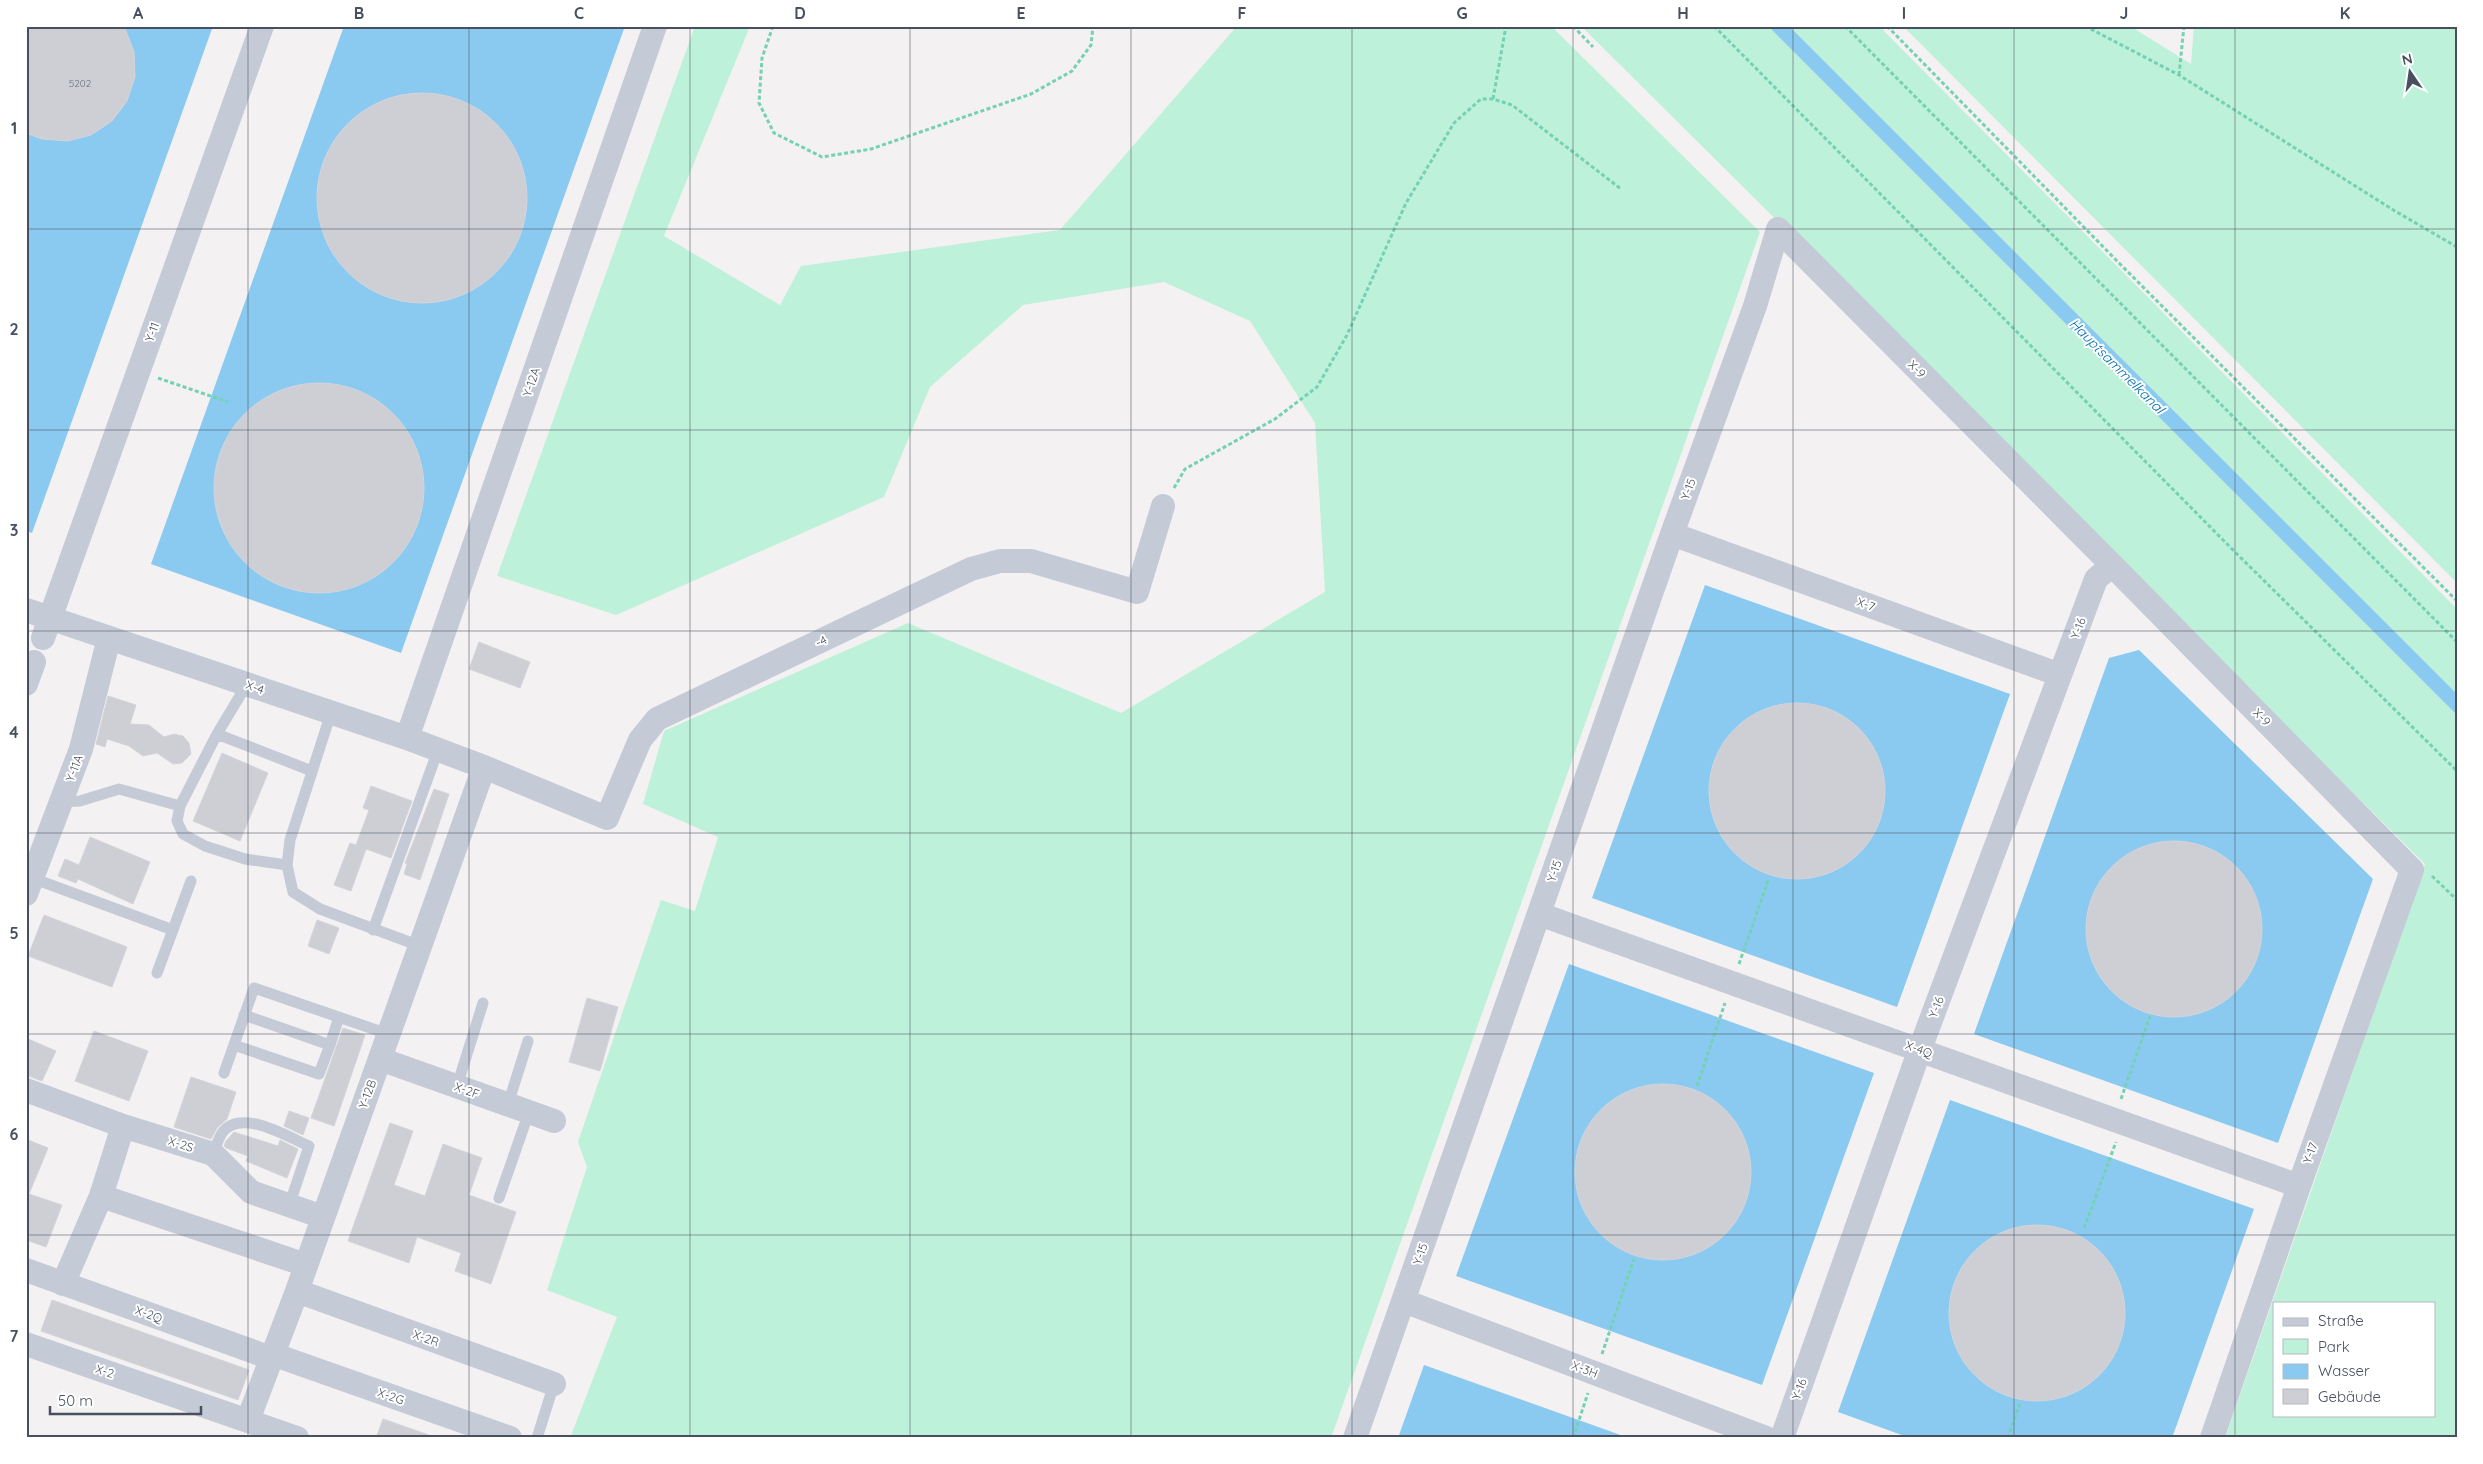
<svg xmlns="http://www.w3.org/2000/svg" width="2483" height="1464" viewBox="0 0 2483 1464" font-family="Quicksand,sans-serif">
	<rect width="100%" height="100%" fill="#f3f1f1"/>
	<path fill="#bef1da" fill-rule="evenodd" d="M695 26H750L664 236 780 305 801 266 1060 230 1237 26H1551L1760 232 1331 1438H570L617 1317 547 1290 587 1167 578 1142 661 900 695 911 718 837 643 804 664 731 908 623 1121 713 1325 592 1315 423 1250 321 1164 282 1023 305 930 387 884 497 616 615 497 576Z
		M1581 26H1768L2457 715V1438H2225L2425 864ZM2274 1303H2434V1415H2274Z
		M1789 26H1879L2457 609V694Z
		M1903 26H2130L2191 64 2194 26H2457V583Z"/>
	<path fill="#8acaf0" d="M26 26H213L32 533 26 531Z
		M344 26H625L401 653 151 564Z
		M1768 26H1789L2457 694V715Z
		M1705 585 2010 694 1897 1007 1592 898Z
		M2139 650 2373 879 2278 1143 1974 1034 2109 658Z
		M1569 964 1874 1073 1762 1385 1456 1276Z
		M1950 1100 2254 1209 2172 1438H1910L1838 1412Z
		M1424 1365 1629 1438H1398Z"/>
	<path fill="#cdcfd5" stroke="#d4d5dc" d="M26 26H124L134 52 135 77 127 101 112 121 91 135 67 141 42 139 26 133Z
		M317 198a105 105 0 1 1 210 0a105 105 0 1 1-210 0Z
		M214 488a105 105 0 1 1 210 0a105 105 0 1 1-210 0Z
		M479 642 530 662 520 688 469 669Z
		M108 696 136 705 130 724 149 725 164 737 174 734 183 736 189 743 191 754 182 763 173 764 157 753 143 756 129 746 107 739 105 747 96 744Z
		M1709 791a88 88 0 1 1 176 0a88 88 0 1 1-176 0Z
		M222 753 268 773 240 841 193 821Z
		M371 786 412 801 391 858 366 849 351 891 334 885 350 843 356 845 369 810 363 808Z
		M434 789 449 794 420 880 404 874 407 864 405 863Z
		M90 837 150 862 133 904 78 879 76 883 58 876 65 859 79 865Z
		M2086 929a88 88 0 1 1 176 0a88 88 0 1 1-176 0Z
		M44 915 127 947 112 987 28 956Z
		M317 920 339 928 329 954 308 946Z
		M587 998 618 1007 600 1071 569 1062Z
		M343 1028 365 1035 334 1126 311 1118Z
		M94 1031 148 1051 129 1101 75 1081Z
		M26 1038 56 1051 42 1081 26 1075Z
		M191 1077 236 1092 227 1119 217 1128 211 1139 174 1127Z
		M1575 1172a88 88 0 1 1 176 0a88 88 0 1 1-176 0Z
		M289 1111 309 1118 303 1135 284 1126Z
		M390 1123 413 1131 394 1185 425 1196 443 1144 482 1158 469 1195 516 1212 491 1284 455 1271 461 1253 417 1237 409 1263 348 1241Z
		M234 1132 278 1146 280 1140 298 1149 287 1178 246 1161 248 1156 226 1148 224 1146 226 1141Z
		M26 1139 48 1148 29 1194 62 1205 46 1247 26 1240Z
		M1949 1313a88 88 0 1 1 176 0a88 88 0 1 1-176 0Z
		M52 1300 249 1370 238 1400 41 1331Z
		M383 1419 429 1435V1438H376Z"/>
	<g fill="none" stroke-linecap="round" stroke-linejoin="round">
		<path stroke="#75d1b3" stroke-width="3" stroke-dasharray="4 2.5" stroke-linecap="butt" d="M773 26 762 58 759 103 774 133 822 157 871 149 1031 94 1072 71 1091 45 1093 26
			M1573 26 1593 47
			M1714 26 2237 554 2457 771
			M1845 26 2457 642
			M1887 26 2119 263 2457 601
			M2085 26 2179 75 2395 211 2457 247
			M2179 75 2184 26
			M1493 99 1506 26
			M158 378 228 402
			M1174 488 1185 469 1275 419 1317 387 1347 335 1406 203 1454 123 1481 99H1493L1512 105 1621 189
			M2432 876 2457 900
			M1739 964 1769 878
			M1697 1086 1725 1003
			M2121 1099 2150 1016
			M2084 1228 2116 1142
			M1602 1354 1634 1259
			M1573 1438 1588 1393
			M2008 1438 2020 1402"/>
		<path stroke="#c4cad6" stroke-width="11" d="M247 684 217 734 180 806 177 821 183 834 205 846 245 859 287 865
			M331 713 290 840 287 865 293 892 320 909 420 946
			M217 734 312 771
			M61 802 80 801 119 789 180 806
			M32 878 173 930
			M373 930 438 750
			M157 973 191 881
			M234 1045 319 1074 330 1045 244 1015
			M330 1045 339 1017
			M224 1073 254 988 388 1034
			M457 1086 483 1003
			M508 1104 528 1041
			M213 1154C216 1147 218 1139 222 1133 240 1107 288 1137 309 1146L289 1206
			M499 1198 529 1112
			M537 1438 554 1384"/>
		<path stroke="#c4cad6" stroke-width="24" d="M1672 534 2060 675
			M26 610 407 738 484 767 607 818 640 740 657 719 971 569 1000 561H1031L1137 592 1163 506
			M43 638 262 26
			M26 684 34 662
			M407 738 655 26
			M26 894 81 749 109 638
			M1539 914 2299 1186
			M380 1059 554 1121
			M26 1090 123 1126 213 1154 251 1192 323 1217
			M123 1126 101 1196 306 1265
			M26 1270 271 1358
			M63 1284 101 1196
			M297 1291 554 1384
			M1404 1301 1766 1438
			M26 1344 297 1438
			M272 1354 510 1438
			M248 1420 297 1291 484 767
			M1355 1438 1672 534 1755 306 1778 229 2112 565
			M1782 1438 1920 1049 2096 579 2112 565 2412 870 2299 1186 2212 1438"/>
	</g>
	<path fill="none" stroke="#48505f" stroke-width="1" stroke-opacity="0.55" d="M248 26V1438M469 26V1438M690 26V1438M910 26V1438M1131 26V1438M1352 26V1438M1573 26V1438M1793 26V1438M2014 26V1438M2235 26V1438M26 229H2457M26 430H2457M26 631H2457M26 833H2457M26 1034H2457M26 1235H2457"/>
	<g text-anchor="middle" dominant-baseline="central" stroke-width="4" stroke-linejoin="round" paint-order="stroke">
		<g font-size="10" fill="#69707c">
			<text x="80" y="83">5202</text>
		</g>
		<g font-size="12" fill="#48505f" stroke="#fff">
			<text transform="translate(152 332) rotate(-70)">Y-11</text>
			<text transform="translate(1917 369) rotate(45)">X-9</text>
			<text transform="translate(531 382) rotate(-71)">Y-12A</text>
			<text transform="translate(1688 489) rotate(-70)">Y-15</text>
			<text transform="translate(1866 604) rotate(20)">X-7</text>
			<text transform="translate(2078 628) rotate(-69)">Y-16</text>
			<text transform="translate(821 641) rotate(-26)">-4</text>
			<text transform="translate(255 687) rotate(19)">X-4</text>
			<text transform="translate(2262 717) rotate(45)">X-9</text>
			<text transform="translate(74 768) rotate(-69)">Y-11A</text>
			<text transform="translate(1554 871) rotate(-71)">Y-15</text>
			<text transform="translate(1936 1007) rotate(-69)">Y-16</text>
			<text transform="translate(1919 1049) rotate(20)">X-4Q</text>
			<text transform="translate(467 1090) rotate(20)">X-2F</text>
			<text transform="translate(367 1094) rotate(-70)">Y-12B</text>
			<text transform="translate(181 1144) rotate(18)">X-2S</text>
			<text transform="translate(2310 1153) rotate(-70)">Y-17</text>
			<text transform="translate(1420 1254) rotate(-71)">Y-15</text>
			<text transform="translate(149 1314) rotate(20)">X-2Q</text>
			<text transform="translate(426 1338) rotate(20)">X-2R</text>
			<text transform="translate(1585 1369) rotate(21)">X-3H</text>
			<text transform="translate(105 1371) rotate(19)">X-2</text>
			<text transform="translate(1799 1389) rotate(-70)">Y-16</text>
			<text transform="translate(391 1396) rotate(19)">X-2G</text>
		</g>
		<g font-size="14" font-style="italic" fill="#0772b3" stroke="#fff">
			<text transform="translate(2117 366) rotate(45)">Hauptsammelkanal</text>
		</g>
	</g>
	<rect width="2483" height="1464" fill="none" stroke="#ffffff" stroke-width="55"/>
	<rect x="2273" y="1302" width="162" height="115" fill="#ffffff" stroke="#b6b9bf"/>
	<rect x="2283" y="1318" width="25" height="8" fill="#c4cad6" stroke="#b6b9bf"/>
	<text x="2318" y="1326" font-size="15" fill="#48505f">Straße</text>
	<rect x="2283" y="1339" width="25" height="15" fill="#bef1da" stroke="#b6b9bf"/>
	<text x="2318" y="1352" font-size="15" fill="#48505f">Park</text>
	<rect x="2283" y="1364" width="25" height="15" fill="#8acaf0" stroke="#b6b9bf"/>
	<text x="2318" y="1376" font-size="15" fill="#48505f">Wasser</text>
	<rect x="2283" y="1389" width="25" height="15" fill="#cdcfd5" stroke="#b6b9bf"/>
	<text x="2318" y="1402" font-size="15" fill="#48505f">Gebäude</text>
	<g transform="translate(2410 72) rotate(347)" stroke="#ffffff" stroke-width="4" paint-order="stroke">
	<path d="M0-4L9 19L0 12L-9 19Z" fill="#48505f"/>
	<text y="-8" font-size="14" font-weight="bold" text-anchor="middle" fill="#48505f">N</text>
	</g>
	<path d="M50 1406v8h151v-8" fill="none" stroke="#48505f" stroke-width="2.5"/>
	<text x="58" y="1406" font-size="15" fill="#48505f" stroke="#ffffff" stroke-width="4" paint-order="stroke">50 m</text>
	<rect x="28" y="28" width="2428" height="1408" fill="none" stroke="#48505f" stroke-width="2"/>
	<g font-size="16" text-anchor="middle" font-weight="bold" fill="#48505f">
		<text x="138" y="19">A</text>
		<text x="359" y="19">B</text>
		<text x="579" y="19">C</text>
		<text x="800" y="19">D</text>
		<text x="1021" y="19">E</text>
		<text x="1242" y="19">F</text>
		<text x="1462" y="19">G</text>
		<text x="1683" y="19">H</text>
		<text x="1904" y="19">I</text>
		<text x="2124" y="19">J</text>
		<text x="2345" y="19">K</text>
		<text x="14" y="134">1</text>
		<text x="14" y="335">2</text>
		<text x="14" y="536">3</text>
		<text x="14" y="738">4</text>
		<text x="14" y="939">5</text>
		<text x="14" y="1140">6</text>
		<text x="14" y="1342">7</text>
	</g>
</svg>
